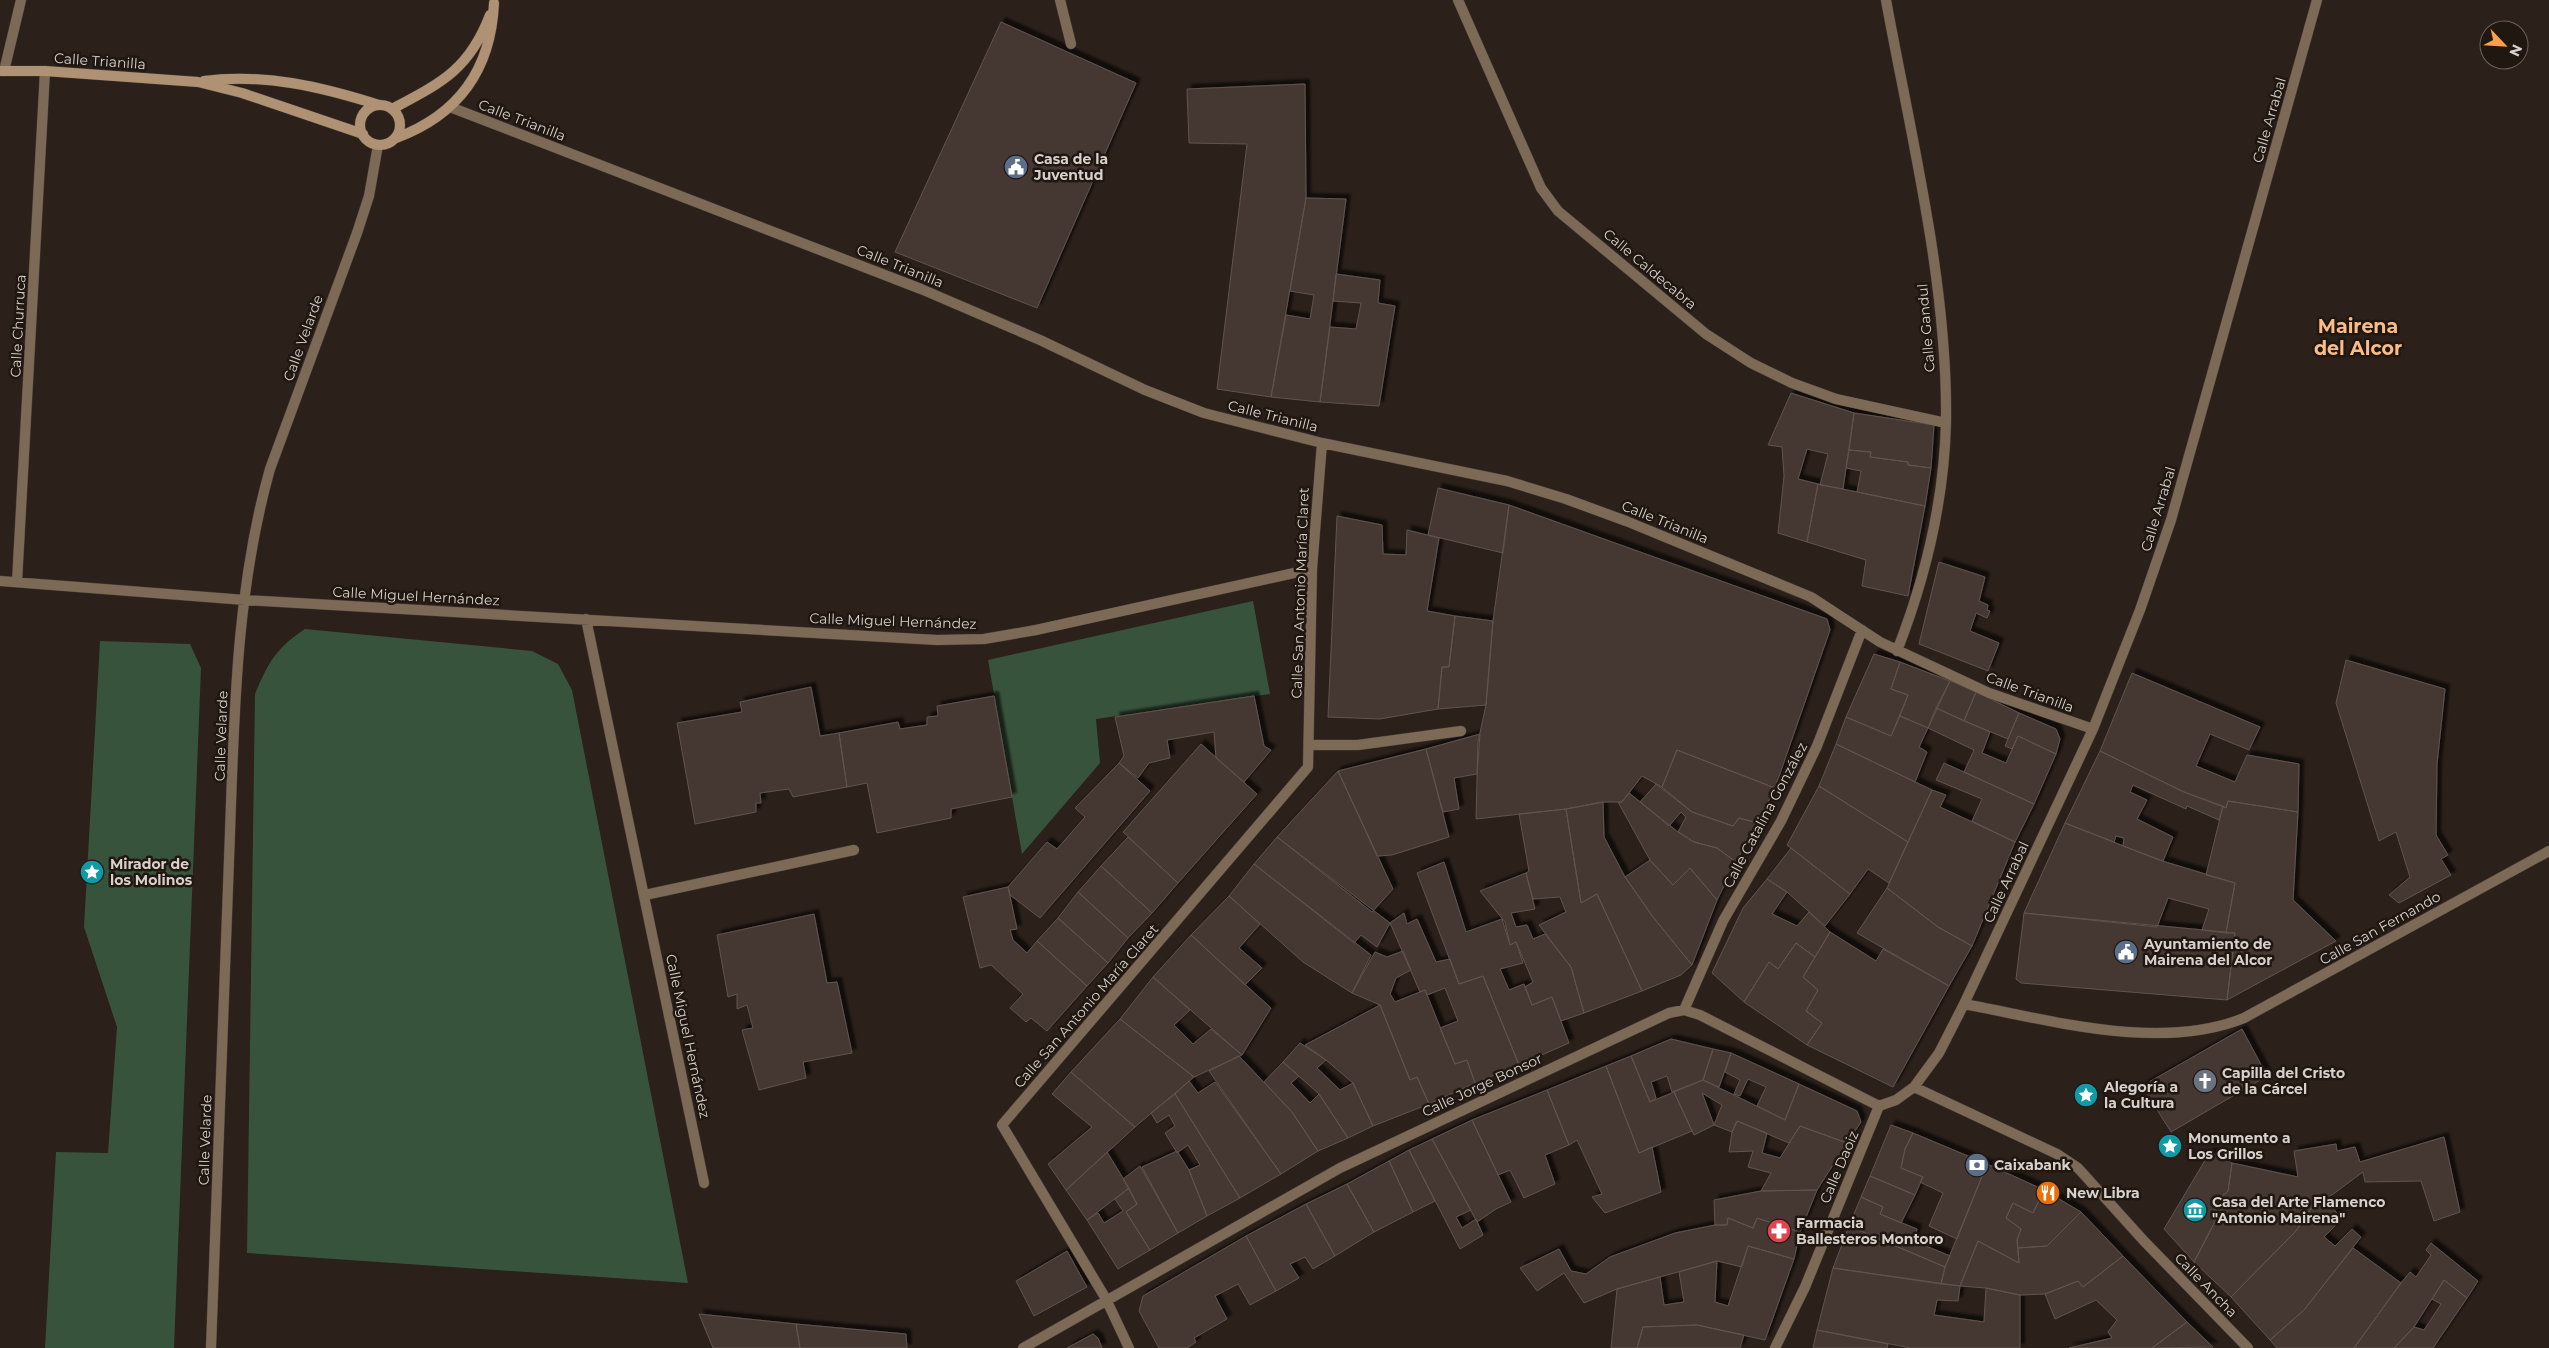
<svg xmlns="http://www.w3.org/2000/svg" width="2549" height="1348" viewBox="0 0 2549 1348" font-family="Montserrat,sans-serif">
	<defs>
		<filter id="shadow"><feDropShadow dx="4.5" dy="-4.5" stdDeviation="1" flood-color="#0009"/></filter>
	</defs>
	<rect width="100%" height="100%" fill="#2b201a"/>
	<path fill="#38533c" d="M1253 601 1270 694 1096 719 1100 763 1022 854 988 660Z
		M305 629 532 651 558 664 572 690 688 1283 247 1253 255 694C268 663 276 648 305 629Z
		M100 641 190 644 201 668 174 1348H45L56 1152 108 1153 117 1027 84 927Z"/>
	<path fill="#453833" stroke="#61534e" fill-rule="evenodd" filter="url(#shadow)" d="M1001 22 1136 83 1037 308 895 252Z
		M1305 84 1306 198 1271 397 1217 389 1247 144 1189 143 1187 89Z
		M1306 198 1346 199 1320 402 1271 397 1286 315 1310 319 1314 295 1290 291Z
		M1336 274 1380 280 1378 303 1395 306 1379 406 1320 402 1330 327 1356 329 1361 303 1333 301Z
		M1791 393 1854 413 1843 489 1820 485 1828 454 1807 449 1798 479 1818 484 1807 542 1778 533 1784 476 1782 447 1768 445Z
		M1854 413 1934 425 1931 468 1908 465V462L1870 457 1871 452 1849 450Z
		M1849 450 1871 452 1870 457 1908 462V465L1931 468 1925 506 1857 492 1861 471 1846 468Z
		M1818 484 1925 506 1908 596 1862 586 1866 560 1807 542Z
		M1438 488 1509 505 1503 553 1428 535Z
		M1509 505 1827 619 1830 630 1775 788 1677 750 1662 787 1642 776 1622 802H1603L1566 809 1476 819 1478 742 1486 705 1493 621Z
		M1337 516 1382 525 1383 554 1406 555 1407 530 1439 538 1427 611 1455 616 1449 667H1442L1438 709 1380 719 1328 717Z
		M1939 562 1985 577 1979 601 1988 605 1987 610 1990 611 1987 618 1976 613 1970 631 1999 643 1988 671 1919 644Z
		M1455 616 1493 621 1486 705 1438 709 1442 667H1449Z
		M1874 654 1900 662 1891 689 1908 695 1891 736 1846 717Z
		M2346 660 2445 689 2437 764 2436 835 2448 855 2441 859 2451 875 2399 903 2389 895 2410 877 2396 832 2379 841 2336 703Z
		M1900 662 1950 681 1928 728 1900 716 1908 695 1891 689Z
		M2132 673 2260 727 2249 750 2210 734 2196 766 2235 782 2247 755 2299 764 2298 812 2228 801 2226 808 2184 792 2100 751Z
		M1950 681 1976 692 1964 721 1936 708Z
		M811 687 820 736 839 733 847 787 793 797 789 789 760 793 761 803H756V812L695 824 677 723 742 712 740 702Z
		M1976 692 2019 713 2008 739 1964 721Z
		M994 696 1012 797 951 809V818L877 833 867 783 847 787 839 733 898 722 900 729 927 725V717L938 716 937 706Z
		M1254 696 1264 746 1271 750 1244 782 1216 758 1214 732 1167 740 1170 758 1149 763 1138 778 1119 763 1124 756 1115 717Z
		M1936 708 1990 732 1982 753 2006 763 2018 736 2056 754 2034 804 1964 772 1974 750 1928 728Z
		M2019 713 2056 729 2060 739 2056 754 2018 736 2012 749 2005 746Z
		M1900 716 1928 728 1919 747 1927 752 1915 782 1836 744 1846 717 1891 736Z
		M1480 734 1477 774 1454 778 1459 809 1443 812 1426 749Z
		M1201 744 1257 794 1178 883 1123 832Z
		M1836 744 1932 790 1908 842 1819 786Z
		M1426 749 1449 837 1392 855 1377 856 1338 771Z
		M1677 750 1775 788 1758 823 1739 818 1733 826 1692 812 1662 787Z
		M2100 751 2184 792 2223 806 2219 820 2187 806 2186 809 2133 785 2130 792 2147 800 2137 819 2173 837 2163 861 2123 846 2124 838 2116 836 2114 842 2065 823Z
		M1119 763 1150 791 1040 918 1010 895 1008 887 1047 842 1057 849 1085 817 1075 808Z
		M1944 763 2034 804 2015 842 1972 821 1982 799 1936 780Z
		M1338 771 1393 889 1372 912 1277 837Z
		M1656 784 1692 812 1733 826 1739 818 1758 823 1736 862 1717 848 1694 842 1678 832 1686 817 1681 812 1669 826 1640 802Z
		M1819 786 1908 842 1889 883 1868 869 1850 894 1787 845Z
		M1932 790 1946 795 1940 807 2015 842 1972 946 1938 927 1887 888Z
		M1629 793 1678 832 1694 842 1717 848 1736 862 1717 900 1690 868 1673 885 1650 860 1618 802H1622Z
		M2228 801 2298 812 2293 900 2336 941 2227 1000 2235 933H2226L2235 883 2206 875 2223 806 2226 808Z
		M1603 802 1604 837 1625 877 1653 917 1692 965 1681 975 1642 991 1597 894 1581 903 1566 809Z
		M1566 809 1581 903 1597 894 1642 991 1584 1013 1571 967 1539 925 1566 912 1560 897 1533 899 1526 873 1529 871 1519 814Z
		M2065 823 2159 860 2235 883 2226 933 2202 930 2209 909 2168 898 2157 927 2024 913Z
		M1128 837 1178 883 1152 913 1101 866Z
		M1277 837 1390 923 1377 947 1361 935 1354 943 1254 864Z
		M1791 848 1850 894 1825 926 1787 892 1767 879Z
		M1650 860 1673 885 1690 868 1717 900 1692 965 1653 917 1625 877Z
		M1444 862 1466 932 1502 919 1510 945 1516 942 1523 963 1500 969 1509 990 1524 984 1532 1005 1552 997 1569 1043 1519 1065 1483 976 1459 984 1417 873Z
		M1254 864 1371 955 1352 993 1303 962 1229 896Z
		M1101 866 1152 913 1128 938 1078 892Z
		M1526 873 1535 909 1511 913 1516 927 1527 925 1533 939 1545 934 1571 967 1584 1013 1561 1021 1552 997 1532 1005 1525 987 1533 982 1516 942 1510 945 1505 922 1480 891Z
		M1767 879 1787 892 1772 914 1797 926 1809 912 1830 932 1815 957 1796 943 1778 969 1769 962 1744 1002 1712 973 1743 908Z
		M1008 887 1017 929 1010 930 1013 940 1027 953 1037 941 1087 986 1047 1031 1031 1018 1026 1022 1010 1008 1023 994 991 965 980 968 963 897Z
		M1887 888 1938 927 1972 946 1949 986 1857 933Z
		M1078 892 1128 938 1108 963 1058 918Z
		M1229 896 1260 924 1239 948 1262 968 1245 985 1191 935Z
		M1404 913 1407 924 1417 919 1436 962 1450 959 1459 984 1483 976 1519 1065 1475 1083 1467 1060 1455 1064 1440 1028 1458 1021 1445 988 1427 995 1425 990 1420 992 1390 923Z
		M2024 913 2235 933 2227 1000 2021 983 2016 979Z
		M814 914 827 983 837 982 852 1053 803 1062 806 1078 759 1090 742 1030 753 1028 747 1005 737 1009V994L728 997 717 935Z
		M1058 918 1108 963 1087 986 1037 941Z
		M1830 932 1876 961 1883 949 1949 986 1893 1087 1807 1045 1822 1023 1806 1011 1818 990 1803 977Z
		M1191 935 1271 1008 1242 1055 1153 977Z
		M1796 943 1815 957 1803 977 1818 990 1806 1011 1822 1023 1807 1045 1744 1002 1769 962 1778 969Z
		M1403 951 1411 970 1396 978 1390 994 1395 1002 1425 990 1455 1064 1467 1060 1475 1083 1429 1104 1417 1077 1410 1080 1380 1005 1352 993 1375 952 1387 957Z
		M1153 977 1190 1010 1174 1025 1193 1044 1211 1029 1242 1055 1194 1077 1120 1019Z
		M1380 1005 1410 1080 1417 1077 1429 1104 1373 1126 1353 1083 1326 1060 1305 1045Z
		M1120 1019 1194 1077 1135 1127 1071 1072Z
		M2242 1029 2267 1076 2171 1132 2142 1086Z
		M1671 1039 1713 1049 1703 1080 1672 1092 1667 1076 1651 1082 1656 1098 1650 1102 1631 1056Z
		M1300 1043 1326 1060 1317 1068 1340 1090 1353 1083 1373 1126 1348 1138 1319 1094 1283 1062Z
		M1713 1049 1731 1053 1719 1087 1703 1080Z
		M1731 1053 1799 1084 1785 1120 1757 1106 1766 1087 1748 1079 1740 1096 1734 1094 1740 1080 1725 1072Z
		M1239 1056 1292 1112 1318 1151 1281 1174 1209 1071Z
		M1631 1056 1650 1102 1674 1092 1692 1131 1639 1153 1606 1066Z
		M1283 1062 1299 1076 1291 1083 1310 1103 1319 1094 1348 1138 1318 1151 1292 1112 1264 1082Z
		M1606 1066 1639 1153 1652 1147 1661 1192 1605 1213 1592 1197 1602 1194 1577 1140 1569 1145 1547 1090Z
		M1071 1072 1135 1127 1066 1190 1048 1164 1092 1127 1052 1094Z
		M1703 1080 1785 1120 1799 1084 1857 1111 1861 1122 1847 1143 1800 1126 1789 1143 1737 1121 1732 1132 1714 1125 1694 1135 1674 1092ZM1702 1093 1722 1105 1714 1125Z
		M1189 1081 1198 1093 1215 1082 1281 1174 1240 1198 1175 1094Z
		M1547 1090 1569 1145 1545 1155 1555 1184 1524 1198 1510 1170 1498 1175 1472 1120Z
		M1175 1094 1240 1198 1207 1216 1189 1170 1200 1165 1188 1145 1177 1153 1165 1133 1175 1126 1169 1115 1157 1123 1151 1113Z
		M1472 1120 1511 1202 1496 1209 1477 1222 1432 1139Z
		M1737 1121 1767 1133 1762 1153 1780 1158 1800 1126 1847 1143 1817 1190 1761 1191 1771 1173 1748 1167 1753 1151 1729 1152 1732 1132Z
		M1891 1125 1913 1133 1905 1149 1901 1168 1923 1177 1915 1195 1870 1176Z
		M1913 1133 1987 1164 1957 1239 1929 1226 1943 1193 1920 1182 1923 1177 1901 1168 1905 1149Z
		M2444 1137 2460 1212 2434 1221 2421 1181 2365 1182 2363 1172 2321 1203 2314 1204 2296 1231 2231 1297 2194 1262 2219 1214 2212 1206 2228 1191 2232 1163 2298 1177 2294 1151 2336 1144 2337 1151 2355 1147 2360 1162Z
		M1432 1139 1471 1210 1456 1217 1462 1228 1476 1219 1483 1235 1460 1249 1409 1150Z
		M1409 1150 1435 1201 1413 1212 1389 1161Z
		M1177 1151 1189 1170 1207 1216 1178 1233 1142 1167Z
		M1107 1152 1129 1188 1087 1220 1066 1190Z
		M2210 1152 2232 1163 2228 1191 2212 1206 2219 1214 2194 1262 2164 1229Z
		M1389 1161 1413 1212 1374 1232 1347 1184Z
		M1987 1164 2044 1190 2033 1213 2013 1203 2006 1218 2021 1229 2017 1240 2019 1263 1978 1241 1960 1286 1941 1284 1945 1267Z
		M1140 1166 1178 1233 1150 1250 1126 1212 1137 1204 1123 1179Z
		M1870 1176 1915 1195 1901 1223 1880 1214 1883 1207 1861 1197Z
		M1347 1184 1374 1232 1335 1256 1306 1204Z
		M1129 1188 1137 1204 1126 1212 1150 1250 1118 1269 1087 1220 1098 1213 1104 1223 1123 1211 1115 1199Z
		M1817 1190 1800 1232 1757 1218 1753 1228 1728 1218 1727 1225H1715L1714 1200 1761 1191Z
		M2044 1190 2081 1212 2047 1246 2018 1248 2017 1240 2021 1229 2006 1218 2013 1203 2033 1213Z
		M1861 1197 1883 1207 1880 1214 1917 1229 1914 1241 1950 1256 1945 1267 1849 1226Z
		M2326 1200 2342 1219 2324 1237 2335 1246 2352 1229 2361 1237 2304 1310 2270 1340 2231 1297 2296 1231 2314 1204Z
		M1306 1204 1335 1256 1313 1269 1305 1257 1290 1264 1299 1278 1276 1291 1246 1236Z
		M2081 1212 2123 1256 2083 1287 2078 1281 2045 1294 2020 1295 1986 1288 1960 1286 1978 1241 2019 1263 2018 1248 2047 1246Z
		M1728 1218 1753 1228 1757 1218 1800 1232 1794 1259 1748 1246 1742 1267 1717 1261 1617 1289 1584 1303 1564 1273 1537 1291 1520 1268 1559 1249 1571 1271 1586 1274 1610 1257 1675 1233 1715 1225H1727Z
		M1849 1226 1945 1267 1941 1284 1833 1268Z
		M1246 1236 1276 1291 1250 1305 1238 1284 1215 1296 1227 1319 1194 1338 1196 1342 1187 1348H1159L1139 1311 1143 1296Z
		M2431 1243 2478 1281 2467 1298 2444 1280 2414 1327 2394 1348H2354L2401 1283 2410 1272 2416 1277 2431 1255 2426 1250Z
		M1748 1246 1794 1259 1765 1340 1697 1325 1643 1327 1637 1348H1611L1617 1289 1660 1277 1664 1305 1684 1302 1679 1272 1717 1261 1715 1302 1728 1306Z
		M2353 1248 2401 1283 2354 1348H2277L2270 1340 2304 1310Z
		M1067 1251 1087 1287 1034 1316 1016 1281Z
		M2123 1256 2187 1322 2152 1348H2069L2112 1338 2108 1332 2117 1320 2096 1300 2055 1319 2045 1294 2078 1281 2083 1287Z
		M1833 1268 1960 1286 1958 1301 1937 1300 1934 1315 1984 1322 1986 1288 2020 1295V1348H1911L1817 1330Z
		M2444 1280 2467 1298 2433 1348H2394L2414 1327 2424 1330 2441 1304 2432 1299Z
		M699 1314 796 1324 800 1348H713Z
		M2187 1322 2213 1347 2152 1348Z
		M796 1324 906 1334 907 1348H800Z
		M1697 1325 1744 1335 1740 1348H1637L1643 1327Z
		M1817 1330 1888 1344 1887 1348H1813Z
		M1093 1334 1098 1338 1102 1348H1067Z"/>
	<g fill="none" stroke-linecap="round" stroke-linejoin="round">
		<g stroke="#473c36" stroke-width="11">
			<path id="street" d="M1060 0 1071 44
				M1458 0 1541 188 1558 211 1706 334 1751 363 1792 383 1836 399 1946 423
				M1886 0C1911 137 1948 284 1946 423 1944 501 1925 579 1897 651
				M4 71 21 0
				M450 107 921 289 1040 340 1145 390 1204 413 1322 443 1507 481 1566 499 1626 521 1811 597 1880 642 1989 693 2093 729
				M0 581 245 600 937 640 984 639 1036 630 1312 569
				M17 582 45 71
				M586 619 704 1183
				M1309 745H1358L1461 731
				M645 895 854 850
				M1964 1004C2050 1020 2160 1052 2244 1018L2549 851
				M1684 1010 1723 921 1781 821 1817 746 1862 630
				M1914 1087 2057 1154 2078 1168 2144 1241 2248 1348
				M1879 1106 1896 1100 1914 1087 1939 1053 1964 1004 2093 729 2140 610 2171 520 2317 0
				M211 1348C217 1185 223 1023 229 860 234 730 234 596 270 469L357 233 369 196 378 145
				M1023 1348 1340 1168 1669 1013 1684 1010 1700 1015 1879 1106
				M1129 1348 1106 1299 1002 1125 1308 767 1312 569 1322 443
				M1775 1348 1805 1287 1879 1106"/>
		</g>
		<g stroke="#473c36" stroke-width="11">
			<path id="secondary" d="M0 71H45L198 82 242 93 363 134
				M204 81C265 73 322 87 379 105
				M360 125a20 20 0 1 1 40 0a20 20 0 1 1-40 0Z
				M392 109C441 83 469 70 490 15
				M396 138C458 115 491 70 494 3"/>
		</g>
		<use href="#street" stroke="#7c6a57" stroke-width="10"/>
		<use href="#secondary" stroke="#af9273" stroke-width="10"/>
	</g>
	<defs>
		<g id="civic-disc" transform="scale(1.25)"><circle r="9.5" fill="#5c6f8a" stroke="#211711"/><path d="M-.6-6.5H3V-4.5H.6V-3L4-1V1h2V6H-6V1h2V-1L-.6-3ZM-1.2 2.5V6h2.4V2.5Z" fill="#fff"/></g>
		<g id="sight-disc" transform="scale(1.25)"><circle r="9.5" fill="#0f9aa8" stroke="#211711"/><path d="M0-6L1.8-2.2L6-1.7L2.9 1.2L3.7 5.4L0 3.3L-3.7 5.4L-2.9 1.2L-6-1.7L-1.8-2.2Z" fill="#fff"/></g>
		<g id="church-disc" transform="scale(1.25)"><circle r="9.5" fill="#6b7280" stroke="#211711"/><path d="M-1.2-6h2.4v3.5h3.3v2.4h-3.3V6h-2.4V-.1h-3.3v-2.4h3.3Z" fill="#fff"/></g>
		<g id="bank-disc" transform="scale(1.25)"><circle r="9.5" fill="#5c6f8a" stroke="#211711"/><path d="M-6-4H6V4H-6ZM0-2.3a2.3 2.3 0 1 0 0 4.6a2.3 2.3 0 1 0 0-4.6Z" fill="#fff"/></g>
		<g id="restaurant-disc" transform="scale(1.25)"><circle r="9.5" fill="#e8710a" stroke="#211711"/><path d="M-5-6h1v4h1v-4h1v4h1v-4h1v5L-1.5 .5V6h-2V.5L-5-1ZM5-6V6H3V1.5H1.5Q1.5-4 5-6Z" fill="#fff"/></g>
		<g id="museum-disc" transform="scale(1.25)"><circle r="9.5" fill="#0f9aa8" stroke="#211711"/><path d="M0-6L6-3V-2H-6V-3ZM-5-1h2V3h-2ZM-1-1h2V3h-2ZM3-1h2V3H3ZM-6 4H6V6H-6Z" fill="#fff"/></g>
		<g id="pharmacy-disc" transform="scale(1.25)"><circle r="9.5" fill="#e0444e" stroke="#211711"/><path d="M-2-6h4v4h4v4h-4v4h-4v-4h-4v-4h4Z" fill="#fff"/></g>
	</defs>
	<g fill-rule="evenodd">
		<use href="#civic-disc" x="1016" y="167"/>
		<use href="#sight-disc" x="92" y="872"/>
		<use href="#civic-disc" x="2126" y="952"/>
		<use href="#church-disc" x="2205" y="1081"/>
		<use href="#sight-disc" x="2086" y="1095"/>
		<use href="#sight-disc" x="2170" y="1146"/>
		<use href="#bank-disc" x="1977" y="1165"/>
		<use href="#restaurant-disc" x="2048" y="1193"/>
		<use href="#museum-disc" x="2195" y="1210"/>
		<use href="#pharmacy-disc" x="1779" y="1231"/>
	</g>
	<g text-anchor="middle" dominant-baseline="central" stroke-width="5" stroke-linejoin="round" paint-order="stroke">
		<g font-size="14" fill="#d7d0cb" stroke="#211711">
			<text transform="translate(100 61) rotate(4)">Calle Trianilla</text>
			<text transform="translate(522 120) rotate(21)">Calle Trianilla</text>
			<text transform="translate(2269 120) rotate(-74)">Calle Arrabal</text>
			<text transform="translate(900 266) rotate(22)">Calle Trianilla</text>
			<text transform="translate(1650 269) rotate(40)">Calle Caldecabra</text>
			<text transform="translate(18 326) rotate(-87)">Calle Churruca</text>
			<text transform="translate(1926 328) rotate(-95)">Calle Gandul</text>
			<text transform="translate(303 338) rotate(-70)">Calle Velarde</text>
			<text transform="translate(1273 416) rotate(14)">Calle Trianilla</text>
			<text transform="translate(2158 509) rotate(-73)">Calle Arrabal</text>
			<text transform="translate(1665 522) rotate(22)">Calle Trianilla</text>
			<text transform="translate(1300 593) rotate(-88)">Calle San Antonio María Claret</text>
			<text transform="translate(416 596) rotate(3)">Calle Miguel Hernández</text>
			<text transform="translate(893 621) rotate(2)">Calle Miguel Hernández</text>
			<text transform="translate(2030 692) rotate(20)">Calle Trianilla</text>
			<text transform="translate(221 736) rotate(-88)">Calle Velarde</text>
			<text transform="translate(1765 815) rotate(-62)">Calle Catalina González</text>
			<text transform="translate(2006 882) rotate(-65)">Calle Arrabal</text>
			<text transform="translate(2380 928) rotate(-29)">Calle San Fernando</text>
			<text transform="translate(1086 1006) rotate(-49)">Calle San Antonio María Claret</text>
			<text transform="translate(688 1036) rotate(78)">Calle Miguel Hernández</text>
			<text transform="translate(1482 1085) rotate(-25)">Calle Jorge Bonsor</text>
			<text transform="translate(205 1140) rotate(-88)">Calle Velarde</text>
			<text transform="translate(1839 1167) rotate(-67)">Calle Daoiz</text>
			<text transform="translate(2206 1285) rotate(46)">Calle Ancha</text>
		</g>
		<g font-size="14" font-weight="bold" fill="#d7d0cb" stroke="#211711" text-anchor="start">
			<text x="1034" y="159">Casa de la<tspan x="1034" dy="16">Juventud</tspan></text>
			<text x="110" y="864">Mirador de<tspan x="110" dy="16">los Molinos</tspan></text>
			<text x="2144" y="944">Ayuntamiento de<tspan x="2144" dy="16">Mairena del Alcor</tspan></text>
			<text x="2222" y="1073">Capilla del Cristo<tspan x="2222" dy="16">de la Cárcel</tspan></text>
			<text x="2104" y="1087">Alegoría a<tspan x="2104" dy="16">la Cultura</tspan></text>
			<text x="2188" y="1138">Monumento a<tspan x="2188" dy="16">Los Grillos</tspan></text>
			<text x="1994" y="1165">Caixabank</text>
			<text x="2066" y="1193">New Libra</text>
			<text x="2212" y="1202">Casa del Arte Flamenco<tspan x="2212" dy="16">"Antonio Mairena"</tspan></text>
			<text x="1796" y="1223">Farmacia<tspan x="1796" dy="16">Ballesteros Montoro</tspan></text>
		</g>
		<g font-size="19" font-weight="bold" fill="#fbbd87" stroke="#211711">
			<text x="2358" y="326">Mairena<tspan x="2358" dy="22">del Alcor</tspan></text>
		</g>
	</g>
	<g transform="translate(2504 45) rotate(115)"><circle r="24" fill="#211711" stroke="#6a615b"/>
	<path d="M0-4L9 19L0 12L-9 19Z" fill="#f9a04c"/>
	<text y="-8" font-size="14" font-weight="bold" text-anchor="middle" fill="#d7d0cb">N</text>
	</g>
</svg>
